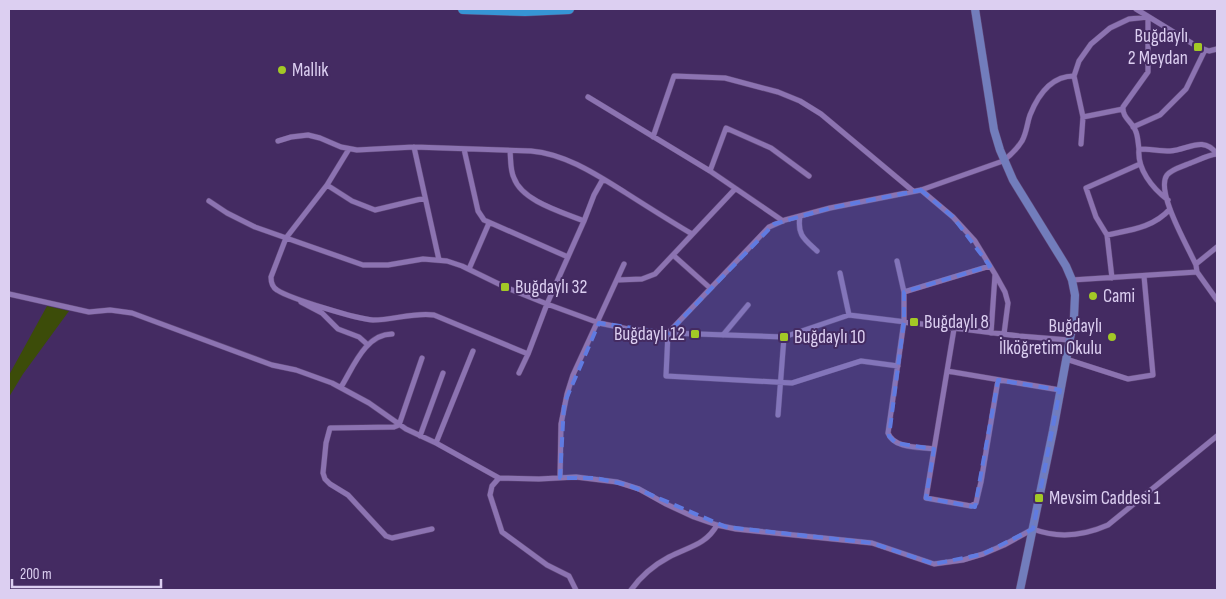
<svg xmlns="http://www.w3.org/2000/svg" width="1226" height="599" viewBox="0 0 1226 599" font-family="'Sofia Sans Condensed',sans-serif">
	<rect width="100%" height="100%" fill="#442b62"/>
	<path fill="#3c4c09" d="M47 306 69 311 23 374 9 397V375Z"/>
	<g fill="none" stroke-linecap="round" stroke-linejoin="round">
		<g stroke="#604979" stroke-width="6">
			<path id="street" d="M1136 9 1198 47 1209 51 1217 49
				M588 97 710 171 783 221
				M1083 117 1123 109
				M1133 127 1160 115 1186 89 1205 50
				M653 137 674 76 725 78 778 92 800 101 821 114 913 191
				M278 141 291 137 308 135 320 138 341 147 357 150 414 147 531 151C566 154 597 175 626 193 648 207 670 221 692 234
				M1081 144 1083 117 1074 76 1079 61 1091 44 1110 28 1129 19 1148 17V72L1123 107C1122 118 1133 122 1136 132 1138 137 1138 143 1139 149
				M414 147 439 260
				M349 149 327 185 286 238 271 277C271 282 272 287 277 290 291 299 357 319 373 320 394 320 414 312 434 315L528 354
				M464 149 478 211 484 220 568 257
				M510 151C511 160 510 170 514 178 522 201 562 212 584 221
				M710 171 726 128 771 148 809 176
				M327 185 352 201 375 210 425 198
				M921 190 953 217 975 241 995 274 1005 292 1008 303 1004 334
				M1168 200C1152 188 1137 169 1139 149 1149 149 1160 151 1170 151 1188 150 1203 135 1217 154
				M209 201 227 213 255 227 363 265H388L423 259 447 261 462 266 505 287 547 304 599 323 628 329 668 333 784 337 849 315 1019 336 1069 340
				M800 216C797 235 804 239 817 251
				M1107 235C1130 230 1153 228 1170 209
				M673 255 710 288
				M897 261 904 292V321L888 433C894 449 920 447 934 449
				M1196 264 1217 247
				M469 269 489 223
				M1197 272 1196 265C1188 247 1155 191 1167 175 1172 169 1181 167 1188 164 1197 161 1207 155 1217 154
				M840 273 849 315
				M1112 278 1107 235 1096 217 1086 188 1140 164
				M617 280 642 279 655 274 735 189
				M1072 280 1197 272 1217 300
				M904 292 990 266
				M9 294 89 312 110 310 132 313 272 365 296 370 332 383 369 403 406 429 436 443 499 478 539 479 576 477 617 482 639 489 666 504 694 517 717 525 736 529 872 543 934 564 963 560 983 554 1004 545 1033 529C1059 539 1083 536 1108 525L1217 436
				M301 302 322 313 338 329 359 337 368 345
				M954 329 926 498 971 506 976 503 981 482 998 380
				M991 333 995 275
				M723 335 748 305
				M422 358 399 425 394 427 330 428 326 443 323 473 325 479 330 484 348 495 386 536 392 538 432 529
				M1066 359 1128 379 1153 375 1144 276
				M898 366 861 361 792 383 666 376 668 333 769 227 785 220 830 208 921 190 1003 161C1011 155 1017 149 1022 141 1027 132 1027 123 1030 115 1038 95 1051 76 1074 76
				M947 371 1060 390
				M519 373 528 354 547 304 584 221 594 195 603 179
				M341 387C353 368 365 334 392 334
				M778 415 784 337
				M420 436 443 373
				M436 443 473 351
				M499 478 492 486 490 495 502 532 547 565 569 576 576 590
				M560 478 561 424 567 394 573 375 624 264
				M631 590C641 576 654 565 669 557 688 547 706 545 717 525"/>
		</g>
		<g stroke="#604979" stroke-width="9">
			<path id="secondary" d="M975 9 994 130 1000 150 1013 180 1066 266 1072 280 1075 295 1074 317 1053 431 1020 590"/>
		</g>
		<g stroke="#604979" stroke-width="11">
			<path id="highway" d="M463 9 525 11 569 9"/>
		</g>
		<use href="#street" stroke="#8c73b1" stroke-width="5"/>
		<use href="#secondary" stroke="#727dbc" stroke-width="8"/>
		<use href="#highway" stroke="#3695d5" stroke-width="10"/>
	</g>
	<path fill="#607be1" fill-opacity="0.2" stroke="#607be1" stroke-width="4" stroke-dasharray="10 6" stroke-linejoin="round" d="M921 190 953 217 990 266 904 292V321L889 436 896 443 934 449 926 498 975 507 998 380 1060 390 1033 529 983 554 934 564 872 543 726 527 628 485 595 478H560L564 404 599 323 668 333 774 224 830 208Z"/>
	<g fill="#a3c926" stroke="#442b62" stroke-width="2">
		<rect x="1193" y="42" width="10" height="10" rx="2.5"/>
		<circle cx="282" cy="70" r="5"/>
		<rect x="500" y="282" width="10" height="10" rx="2.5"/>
		<circle cx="1093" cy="296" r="5"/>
		<rect x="909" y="317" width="10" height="10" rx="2.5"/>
		<rect x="690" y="329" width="10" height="10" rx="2.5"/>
		<rect x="779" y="332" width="10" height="10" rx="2.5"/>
		<circle cx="1112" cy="337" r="5"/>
		<rect x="1034" y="493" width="10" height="10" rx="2.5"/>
	</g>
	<g text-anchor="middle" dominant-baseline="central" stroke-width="4" stroke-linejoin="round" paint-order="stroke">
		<g font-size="19" fill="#dccff1" stroke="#442b62" text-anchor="start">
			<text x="1188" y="36" text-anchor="end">Buğdaylı<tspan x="1188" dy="22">2 Meydan</tspan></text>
			<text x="292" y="70">Mallık</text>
			<text x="515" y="287">Buğdaylı 32</text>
			<text x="1103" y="296">Cami</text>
			<text x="924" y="322">Buğdaylı 8</text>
			<text x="1102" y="326" text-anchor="end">Buğdaylı<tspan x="1102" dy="22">İlköğretim Okulu</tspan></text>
			<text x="685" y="334" text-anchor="end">Buğdaylı 12</text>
			<text x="794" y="337">Buğdaylı 10</text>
			<text x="1049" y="498">Mevsim Caddesi 1</text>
		</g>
	</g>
	<rect width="1226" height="599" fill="none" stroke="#dccff1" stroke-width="20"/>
	<path d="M12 579v8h149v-8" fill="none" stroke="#dccff1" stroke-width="2.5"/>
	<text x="20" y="579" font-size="15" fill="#dccff1" stroke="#442b62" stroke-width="4" paint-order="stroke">200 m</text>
</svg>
